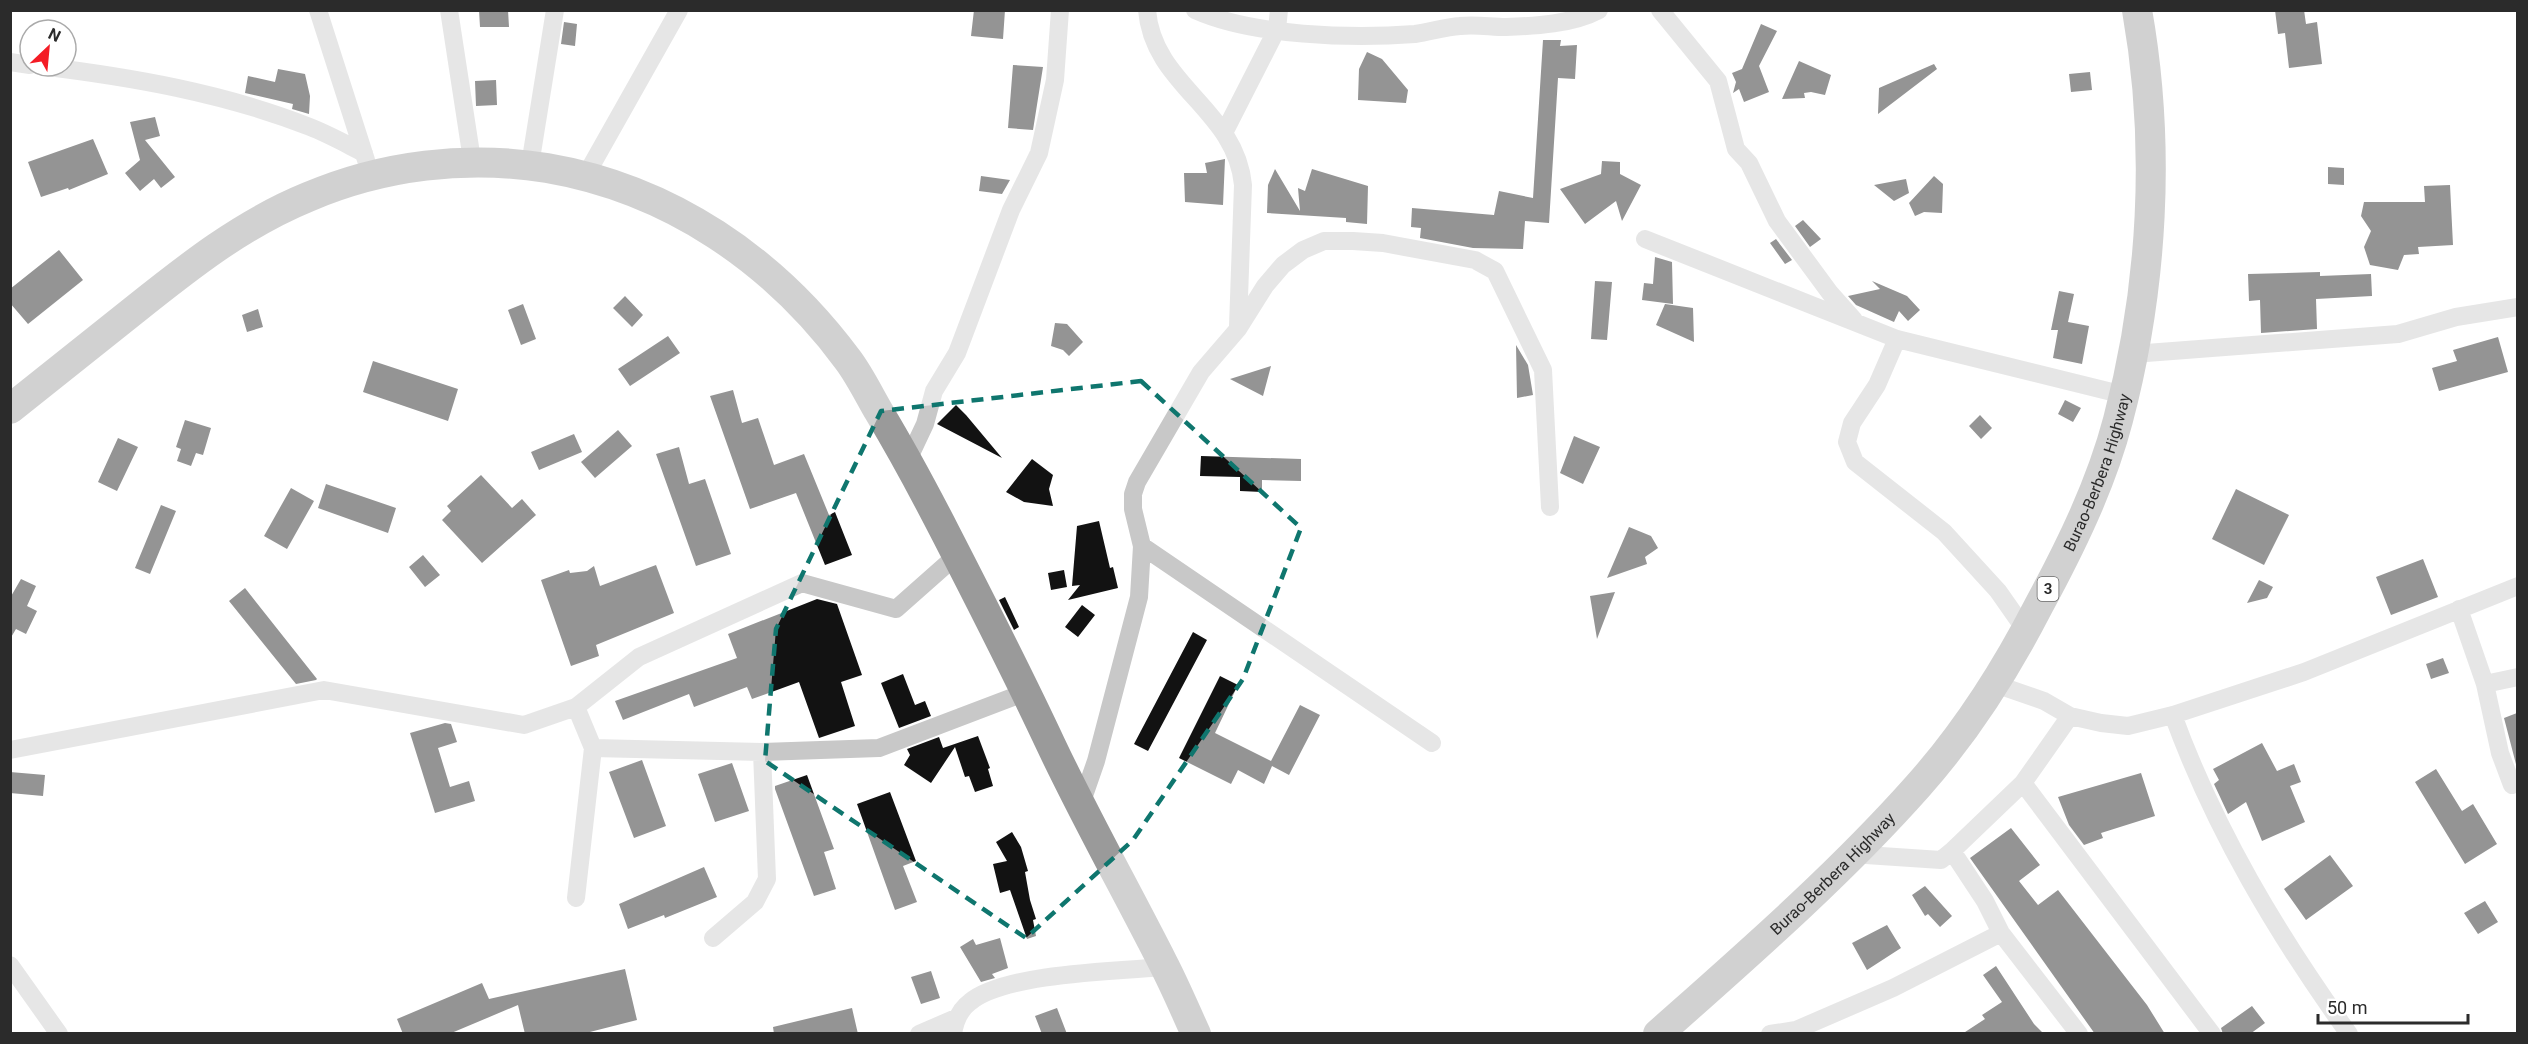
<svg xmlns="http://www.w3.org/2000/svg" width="2528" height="1044" viewBox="0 0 2528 1044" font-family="Roboto,sans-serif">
	<rect width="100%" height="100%" fill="#fff"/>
	<path fill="#121212" d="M479 10H508L509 27H480Z
		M974 10H1005L1003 39 971 36Z
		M2275 10H2304L2306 24 2317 22 2322 64 2289 68 2285 33 2278 34Z
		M564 22 577 24 575 46 561 44Z
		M1761 24 1777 31 1759 66 1769 92 1744 102 1739 89 1733 93 1736 82 1732 73 1742 69Z
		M1543 40H1561L1560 46 1577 45 1575 79 1558 78 1549 223 1525 221 1523 249 1473 248 1420 238 1421 228 1411 227 1412 208 1494 215 1499 191 1533 198Z
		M1367 52 1382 59 1408 90 1406 103 1358 100 1359 69Z
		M1799 61 1831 75 1825 95 1811 92 1804 93 1805 98 1782 99Z
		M1934 64 1937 69 1878 114 1879 88Z
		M1013 65 1043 67 1033 130 1008 128Z
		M278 69 305 74 310 96 309 114 292 109 293 104 245 93 248 76 275 82Z
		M2090 72 2092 90 2071 92 2069 74Z
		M496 80 497 105 476 106 475 81Z
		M155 117 160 136 145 140 175 177 161 188 154 179 140 191 125 173 140 160 130 122Z
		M93 139 108 174 69 190 68 188 41 197 28 162Z
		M1225 159 1223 205 1185 202 1184 173H1207L1205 163Z
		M1602 161 1620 162V174L1641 185 1622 221 1616 201 1585 224 1560 189 1601 174Z
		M2328 167 2344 168V185L2328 184Z
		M1275 169 1300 211 1298 188 1305 191 1312 169 1368 186 1367 224 1346 222V218L1267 213 1268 185Z
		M981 176 1010 180 1002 194 979 191Z
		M1934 176 1943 184 1942 213 1924 212 1915 216 1909 203Z
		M1906 179 1909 193 1894 201 1874 185Z
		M2450 185 2453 245 2418 247 2419 254 2404 255 2398 270 2370 265 2364 247 2371 231 2361 216 2364 202H2425L2424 186Z
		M1803 220 1821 239 1810 247 1795 226Z
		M1776 239 1792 260 1785 264 1770 243Z
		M59 250 83 280 28 324 10 303V289Z
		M1655 257 1672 262 1673 304 1642 300 1644 283 1653 284Z
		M2320 272V276L2371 274 2372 296 2316 299 2317 329 2261 333 2260 300 2249 301 2248 274Z
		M1595 281 1612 282 1607 340 1591 339Z
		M1872 281 1907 296 1920 310 1908 321 1899 311 1894 322 1856 305 1848 296 1880 289Z
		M2059 291 2074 294 2068 322 2089 326 2082 364 2053 358 2058 330H2051Z
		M625 296 643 315 632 327 613 308Z
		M523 304 536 339 521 345 508 310Z
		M1665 304 1693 308 1694 342 1656 325Z
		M258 309 263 327 247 332 242 315Z
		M1055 323 1067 324 1083 342 1069 356 1063 350 1051 346Z
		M668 336 680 353 630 386 618 369Z
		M2498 337 2508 372 2439 391 2432 368 2457 361 2453 350Z
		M1516 345 1528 365 1533 395 1517 398Z
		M373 361 458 389 448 421 363 392Z
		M1271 366 1263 396 1230 379Z
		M733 390 742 423 758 418 774 465 804 454 829 515 835 512 852 555 825 565 796 493 750 509 710 396Z
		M2065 400 2081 408 2073 422 2058 414Z
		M956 405 966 415 1002 458 937 424Z
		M1980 415 1992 428 1981 439 1969 426Z
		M185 420 211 428 203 455 196 453 191 466 177 461 181 449 176 447Z
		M618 430 632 446 595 478 581 462Z
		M574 434 582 452 539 470 531 452Z
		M1574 436 1600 447 1583 484 1560 473Z
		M118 438 138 447 117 491 98 482Z
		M679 447 689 484 705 479 731 554 696 566 656 454Z
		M1201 456 1301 459V481L1262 480V492L1240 491V477L1200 476Z
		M1032 459 1053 475 1049 489 1053 506 1024 502 1006 492Z
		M481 475 512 508 522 499 536 515 482 563 442 520 451 511 447 506Z
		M326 484 396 508 388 533 318 508Z
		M291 488 314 501 287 549 264 536Z
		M2236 489 2289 515 2264 565 2212 539Z
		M161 505 176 511 150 574 135 568Z
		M1099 521 1110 568 1113 567 1118 588 1068 600 1080 585 1072 586 1077 526Z
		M1629 527 1651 536 1658 548 1645 557 1647 564 1607 578Z
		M423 555 440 575 425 587 409 567Z
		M2423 559 2438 597 2391 615 2376 577Z
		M656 565 674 613 596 645 599 656 571 666 541 580 569 570 570 573 587 571 594 566 600 586Z
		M1064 570 1067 587 1051 590 1048 573Z
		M21 579 36 586 27 606 37 611 26 634 16 629 10 639V598Z
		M2259 580 2273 587 2267 598 2247 603Z
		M245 588 317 679 316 680 296 684 229 601Z
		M1615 592 1597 639 1590 596Z
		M1005 597 1019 627 1014 630 999 600Z
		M817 599 837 604 862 675 841 682 855 726 819 738 799 682 752 699 747 687 694 707 689 694 623 720 615 701 737 658 728 634Z
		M1082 605 1095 615 1078 637 1065 627Z
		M1193 632 1207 640 1148 751 1134 744Z
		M2443 658 2449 673 2431 679 2426 664Z
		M903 674 915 705 925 701 931 716 899 728 881 683Z
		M1220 676 1238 685 1215 733 1271 761 1300 705 1320 715 1289 775 1272 766 1264 784 1238 770 1231 784 1179 758Z
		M2517 713V768L2504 718Z
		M445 723 451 724 457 742 438 748 450 787 469 781 475 801 435 813 410 733Z
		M978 736 990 768 988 769 993 786 975 792 969 776 965 777 955 747 931 783 904 765 910 755 907 749 939 737 943 748Z
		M2262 743 2277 771 2294 764 2301 782 2290 786 2305 822 2262 841 2246 802 2228 814 2214 784 2219 780 2213 769Z
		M642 760 666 826 634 838 609 772Z
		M732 763 749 811 715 822 698 774Z
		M2436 769 2462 811 2473 804 2497 844 2465 864 2415 782Z
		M10 772 45 775 43 796 10 793Z
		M2141 773 2155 816 2101 833 2103 838 2084 845 2069 825 2058 797Z
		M807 775 834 849 824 852 836 889 814 896 775 789V786Z
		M890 792 916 861 903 866 917 902 895 910 857 804Z
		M2011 828 2040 865 2019 881 2038 905 2058 890 2147 1005 2165 1034H2095L1970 858Z
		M1012 832 1021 847 1028 871 1025 872 1030 900 1036 919 1033 920 1036 936 1027 939 1010 890 1000 893 993 864 1007 861 996 842Z
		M2330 855 2353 886 2306 920 2284 889Z
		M704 867 717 897 665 918 664 915 628 929 619 904Z
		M1925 886 1952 916 1940 927 1928 914 1925 916 1912 895Z
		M2485 901 2498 922 2478 934 2464 913Z
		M1887 925 1901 948 1867 970 1852 943Z
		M1000 938 1008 968 992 974 995 978 981 982 960 947 973 939 976 945Z
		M1996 966 2034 1024 2044 1034H1962L1985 1019 1982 1015 2002 1002 1983 975Z
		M625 969 637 1020 582 1034H525L518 1005 449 1034H403L397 1019 482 983 489 999Z
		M931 971 940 998 921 1004 911 977Z
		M2252 1006 2265 1023 2250 1034H2223L2221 1028Z
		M852 1008 858 1034H774L773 1027Z
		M1057 1008 1067 1034H1042L1035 1016Z"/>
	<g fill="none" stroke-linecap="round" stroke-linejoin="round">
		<path stroke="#c8c8c8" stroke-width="18" d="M318 10 366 160
			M449 10 472 160
			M1147 10C1153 86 1236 109 1243 185L1238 326
			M1195 10C1253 36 1352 39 1415 34 1430 32 1445 27 1460 26 1475 24 1491 27 1506 27 1535 26 1573 24 1599 10
			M1660 10 1718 81 1736 149 1749 163 1777 221 1830 293 1854 320
			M10 62 30 65
			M40 66C131 77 224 93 310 127 328 134 346 144 364 153
			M1225 131 1277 29 1279 10
			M530 165 555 10
			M586 175 679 10
			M1645 239 1897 339 2124 395
			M1897 339 1877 385 1852 423 1847 442 1855 462 1944 532 1998 591 2026 631
			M2133 354 2398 334 2456 317 2518 307
			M908 460 925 424 934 391 957 353 1011 210 1039 153 1055 80 1060 10
			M1142 546 1432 743
			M2459 609 2485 684 2500 753 2512 785
			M1995 684 2044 701 2070 716 2101 723 2128 726 2173 715 2304 672 2518 586
			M2485 684 2518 677
			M576 707 593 748 762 752 879 748 1026 692
			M2173 715C2215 830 2277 934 2349 1034
			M10 750 324 690 524 725 576 707 639 657 802 583 896 609 957 555
			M2023 783 2212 1034
			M1080 807 1096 761 1139 597 1142 546 1133 509V494L1137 482 1201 372 1238 329 1265 286 1283 265 1303 250 1324 241H1353L1383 243 1475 260 1495 271 1543 370 1550 507
			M1952 851 2023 783 2070 716
			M1851 854 1941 860 1952 851 1985 901 2001 933 2079 1034
			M576 898 593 748
			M713 938 755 902 767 879 762 752
			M10 965 59 1034
			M919 1034 956 1018
			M953 1034C955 1021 959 1010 970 1002 1005 973 1118 971 1165 967
			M1770 1034 1796 1030 1893 988 2001 933"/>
		<g stroke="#9a9a9a" stroke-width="30">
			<path d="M10 409C51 376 92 344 133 311 188 267 242 224 308 197 383 165 467 155 547 168 670 189 774 260 848 360 860 376 869 395 879 412 903 452 925 493 946 534 982 604 1018 674 1051 745 1086 819 1126 890 1163 963 1175 986 1185 1010 1196 1034"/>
			<path id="s1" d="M1658 1034C1747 955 1839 875 1918 786 1966 732 2005 671 2038 607 2070 548 2101 485 2118 420 2153 288 2161 145 2137 10"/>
		</g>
	</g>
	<path d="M0 0H2528V1044H0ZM1141 381 1301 528 1243 679 1133 840 1026 938 765 761 776 629 881 411Z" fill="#fff" fill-opacity=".55" fill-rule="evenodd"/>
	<path fill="none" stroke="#0f766e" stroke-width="4.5" stroke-dasharray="12 8" stroke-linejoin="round" d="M1141 381 1301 528 1243 679 1133 840 1026 938 765 761 776 629 881 411Z"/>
	<g text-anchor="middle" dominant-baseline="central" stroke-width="6" stroke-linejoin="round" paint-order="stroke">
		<rect fill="#fff" stroke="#6b6b6b" stroke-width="1.5" x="2037.5" y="577" width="21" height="24" rx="4.5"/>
		<g font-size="15" font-weight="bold" fill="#2b2b2b">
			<text x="2048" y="589">3</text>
		</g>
		<g font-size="16" fill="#2b2b2b" stroke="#fff">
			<text stroke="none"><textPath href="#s1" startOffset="723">Burao-Berbera Highway</textPath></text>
			<text stroke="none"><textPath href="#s1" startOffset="237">Burao-Berbera Highway</textPath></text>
		</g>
	</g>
	<rect width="2528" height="1044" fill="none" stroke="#2b2b2b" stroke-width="24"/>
	<g transform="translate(48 48) rotate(26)"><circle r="28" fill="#ffffff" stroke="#aaaaaa" stroke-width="1.5"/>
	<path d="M0-4.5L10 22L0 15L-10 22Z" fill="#f41c25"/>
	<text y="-9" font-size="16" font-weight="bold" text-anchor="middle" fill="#2b2b2b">N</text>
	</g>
	<path d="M2318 1014v9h150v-9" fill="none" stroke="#2b2b2b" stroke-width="3"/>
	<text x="2327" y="1014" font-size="18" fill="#2b2b2b" stroke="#ffffff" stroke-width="4.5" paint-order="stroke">50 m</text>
</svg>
